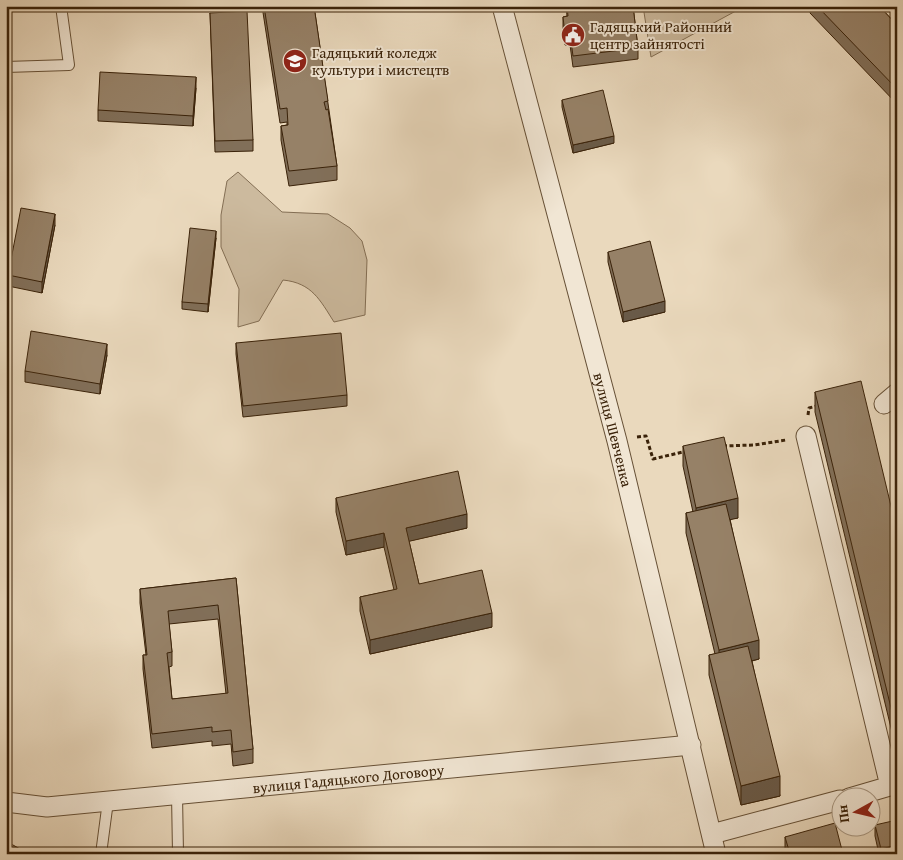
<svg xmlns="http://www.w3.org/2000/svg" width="903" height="860" viewBox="0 0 903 860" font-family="'Gentium Book Plus',serif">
	<rect width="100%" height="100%" fill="#ead9bd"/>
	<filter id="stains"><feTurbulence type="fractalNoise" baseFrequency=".004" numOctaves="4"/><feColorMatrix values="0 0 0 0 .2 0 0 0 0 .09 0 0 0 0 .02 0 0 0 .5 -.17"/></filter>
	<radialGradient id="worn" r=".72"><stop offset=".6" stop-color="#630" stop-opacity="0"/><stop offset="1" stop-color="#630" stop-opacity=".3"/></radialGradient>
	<path fill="#ccba9e" stroke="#836e54" d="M643 6H745L651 57Z
		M238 172 282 212 328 214 350 228 362 241 367 260 365 315 334 322C320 300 312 283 283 280L259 321 238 327 239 289 221 247V215L227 181Z"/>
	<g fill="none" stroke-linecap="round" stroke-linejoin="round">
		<g stroke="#665036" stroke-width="12">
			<path id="service" d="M6 67 69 65 61 6
				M177 794 178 854
				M101 854 108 801"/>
		</g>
		<g stroke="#665036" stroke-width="21">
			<g id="minor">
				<path id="s1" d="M502 6 617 441 716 854"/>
				<path d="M884 404 897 393"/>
				<path d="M806 436 890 786 849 798"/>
				<path id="s2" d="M6 802 47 807 691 745"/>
				<path d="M712 834 840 800"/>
			</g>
		</g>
		<path stroke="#3a2209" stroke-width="3" stroke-dasharray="4 2.5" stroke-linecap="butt" d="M808 415 809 408 817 406
			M637 437 646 436 653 459 687 451
			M723 446 754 445 786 440"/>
		<use href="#service" stroke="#f1e6d4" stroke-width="10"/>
		<use href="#minor" stroke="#f1e6d4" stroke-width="19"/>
	</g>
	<path fill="#816f59" stroke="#3a2209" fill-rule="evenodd" d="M6 6H39L6 10Z
		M78 6H97L78 9Z
		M262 6H314L337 166V180L289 186 281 140V126L287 125V122L280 123Z
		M566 6H633L638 48V59L573 67 570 45H565L563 27V17L567 16Z
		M810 6H879L897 25V104L810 13Z
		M210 13 253 140V151L215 152Z
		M196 88 193 126 98 121V110Z
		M562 100 614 143 573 153 562 107Z
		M55 225 42 293 8 286V275Z
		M216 238 208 312 182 309V302Z
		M608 252 665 312 623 322 608 262Z
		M236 343 347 395V406L243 417 236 354Z
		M107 355 100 394 25 382V371Z
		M815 392 897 531V753L815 412Z
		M683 446 738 518 730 519 759 659 752 661 780 796 741 805 709 675V655L715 654 686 533V513L693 512 683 466Z
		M336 498 467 528 409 541 419 584 492 627 370 654 360 611V597L394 590 384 547 346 555 336 512Z
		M236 578 253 749V763L233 766 231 744 212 746V741L152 748 143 669V655H146L140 603V589ZM218 619 226 694 172 699 169 667 172 666V652L169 624Z
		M875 825 897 854H879L875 836Z
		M785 837 843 854H787L785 848Z"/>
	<path fill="#695a48" stroke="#3a2209" d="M196 77V88L193 126V116Z
		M614 136V143L573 153V145Z
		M55 214V225L42 293V282Z
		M216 231V238L208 312V304Z
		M665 301V312L623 322V312Z
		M107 344V355L100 394V384Z
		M738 498V518L696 527V508Z
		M467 514V528L406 542V528Z
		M384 533V547L346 555V541Z
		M492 613V627L370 654V640Z
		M759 640V659L719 669V650Z
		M780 776V796L741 805V786Z
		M897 845V854H881V849Z"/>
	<path fill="#968167" stroke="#3a2209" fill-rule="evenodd" d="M264 6H314L328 101 324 102 326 110 328 109 337 166 289 171 281 126 288 125 287 108 280 109Z
		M567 6H633L638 48 573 56 570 34H565L563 17 568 16Z
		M817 6H879L897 25V89Z
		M247 11 253 140 215 141 210 13Z
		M100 72 196 77 193 116 98 110Z
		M603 90 614 136 573 145 562 100Z
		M21 208 55 214 42 282 8 275Z
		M190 228 216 231 208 304 182 302Z
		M650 241 665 301 623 312 608 252Z
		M31 331 107 344 100 384 25 371Z
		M341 333 347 395 243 406 236 343Z
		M861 381 897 531V733L815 392Z
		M724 437 738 498 696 508 683 446Z
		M458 471 467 514 406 528 419 584 482 570 492 613 370 640 360 597 397 589 384 533 346 541 336 498Z
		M726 504 759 640 719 650 686 513Z
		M236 578 253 749 233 752 231 730 212 732V727L152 734 143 655H147L140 589ZM218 605 228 693 172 699 167 653 172 652 168 611Z
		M748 646 780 776 741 786 709 655Z
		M897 820V845L881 849 875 825Z
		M835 823 843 854H790L785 837Z
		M6 841 20 849 17 854H6Z"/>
	<defs>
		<g id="civic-disc" transform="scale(1.25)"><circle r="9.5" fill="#8f2418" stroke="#f1e6d4"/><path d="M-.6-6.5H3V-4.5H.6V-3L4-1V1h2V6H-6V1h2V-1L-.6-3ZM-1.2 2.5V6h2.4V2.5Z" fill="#fff"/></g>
		<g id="university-disc" transform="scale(1.25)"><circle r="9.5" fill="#8f2418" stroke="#f1e6d4"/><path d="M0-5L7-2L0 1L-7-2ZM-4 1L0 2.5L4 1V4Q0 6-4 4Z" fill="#fff"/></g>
	</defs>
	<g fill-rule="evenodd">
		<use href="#civic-disc" x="573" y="35"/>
		<use href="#university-disc" x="295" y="61"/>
	</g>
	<g text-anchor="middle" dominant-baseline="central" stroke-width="4" stroke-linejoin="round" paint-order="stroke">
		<g font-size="15" fill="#3a2209" stroke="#f1e6d4" text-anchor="start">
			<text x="590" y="26">Гадяцький Районний<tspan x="590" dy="17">центр зайнятості</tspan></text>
			<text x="312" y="52">Гадяцький коледж<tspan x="312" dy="17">культури і мистецтв</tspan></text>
		</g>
		<g font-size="15" fill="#3a2209" stroke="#f1e6d4">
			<text stroke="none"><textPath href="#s1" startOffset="438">вулиця Шевченка</textPath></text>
			<text stroke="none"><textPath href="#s2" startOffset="344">вулиця Гадяцького Договору</textPath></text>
		</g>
	</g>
	<rect width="903" height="860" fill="none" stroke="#ead9bd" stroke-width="25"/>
	<rect x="8" y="8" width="888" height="845" fill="none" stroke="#3a2209" stroke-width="2.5"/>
	<rect x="12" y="12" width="878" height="835" fill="none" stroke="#3a2209"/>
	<g transform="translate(856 812) rotate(262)"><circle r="24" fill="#f1e6d4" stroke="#a89883"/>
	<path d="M0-4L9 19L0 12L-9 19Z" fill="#8f2418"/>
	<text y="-8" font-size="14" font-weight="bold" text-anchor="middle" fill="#3a2209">Пн</text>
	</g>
	<rect width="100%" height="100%" filter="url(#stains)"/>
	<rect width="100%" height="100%" fill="url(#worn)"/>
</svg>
